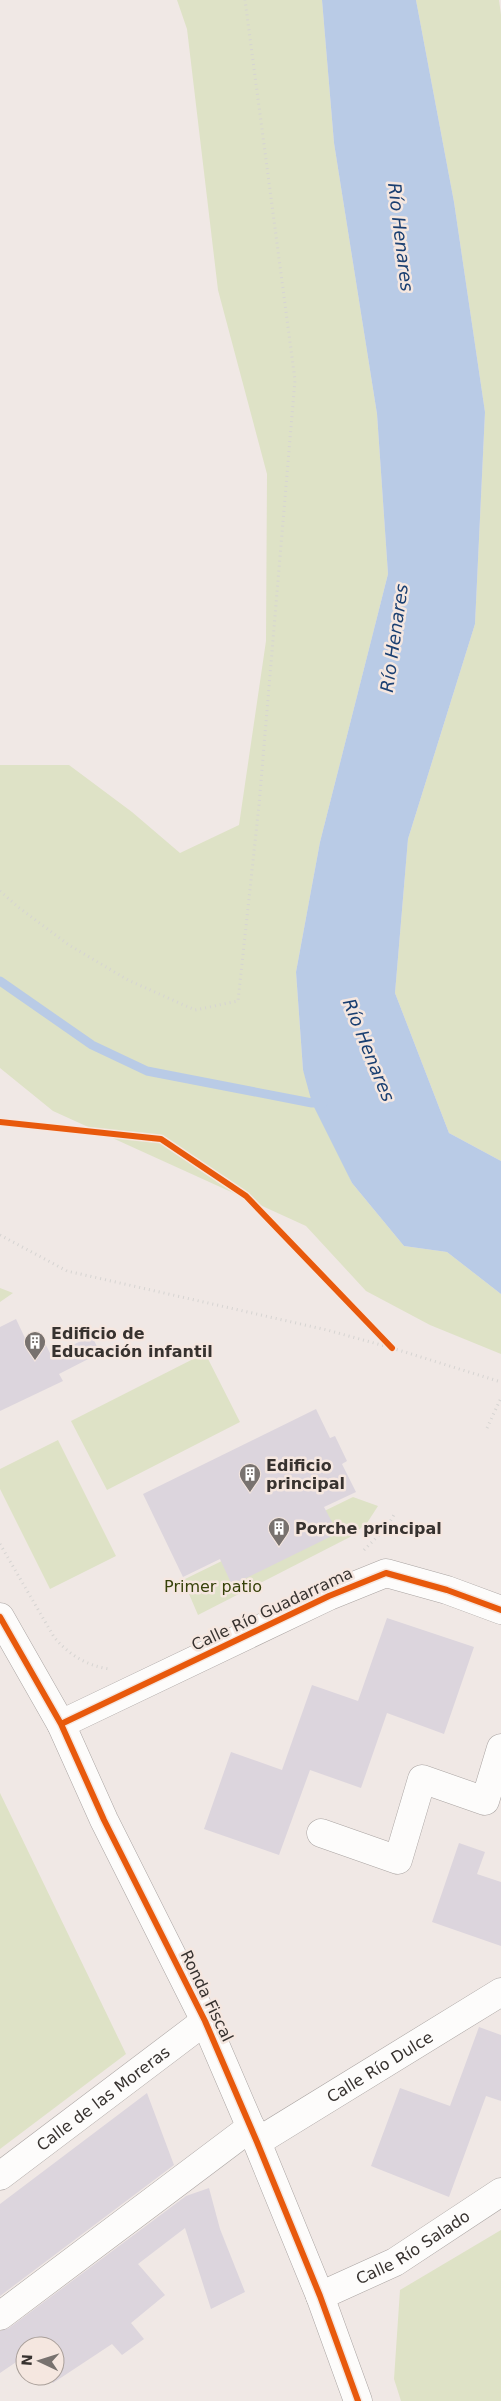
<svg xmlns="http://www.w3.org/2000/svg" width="501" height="2401" viewBox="0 0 501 2401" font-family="'DejaVu Sans',sans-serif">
	<rect width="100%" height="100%" fill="#f0e8e5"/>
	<path fill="#dee2c6" d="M177 0H322L334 143 377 414 388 574 320 842 296 972 303 1070 352 1183 404 1246 447 1252 501 1294V1354L430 1325 366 1291 306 1226 53 1111 0 1068V765H69L132 812 180 853 239 825 266 641 267 474 218 290 187 29Z
		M416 0H499L501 15V1161L449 1133 395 993 408 839 475 624 485 412 454 202Z
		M0 1288 13 1293 0 1302Z
		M205 1353 240 1422 107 1490 71 1421Z
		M58 1440 116 1556 50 1589 0 1489V1469Z
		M353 1497 378 1506 367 1523 350 1537 198 1615 183 1580Z
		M0 1793 126 2054 0 2149Z
		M501 2230V2401H401L394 2379 400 2290Z"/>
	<path fill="#b9cbe6" d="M322 0H416L454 202 485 412 475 624 408 839 395 993 449 1133 501 1161V1294L447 1252 404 1246 352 1183 312 1103 303 1070 296 972 320 842 388 574 377 414 334 143Z"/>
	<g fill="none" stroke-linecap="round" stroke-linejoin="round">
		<path stroke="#b9cbe6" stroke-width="9" d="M0 981 92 1045 147 1071 312 1103H323"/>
	</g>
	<path fill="#dcd5dd" d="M16 1319 25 1338 39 1331 51 1355 92 1336 100 1353 59 1374 63 1381 0 1411V1327Z
		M316 1409 330 1438 335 1436 347 1461 342 1464 356 1492 324 1507 338 1533 232 1585 220 1559 183 1577 143 1494Z
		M387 1618 474 1647 444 1734 387 1713 361 1788 310 1770 279 1855 204 1829 231 1752 282 1770 312 1685 358 1701Z
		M459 1843 485 1852 477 1874 501 1882V1946L432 1922Z
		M479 2027 501 2035V2101L486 2096 449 2197 371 2166 400 2088 450 2106Z
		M147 2093 174 2165 0 2296V2204Z
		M209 2188 220 2229 245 2292 211 2309 185 2228 138 2264 165 2295 131 2323 144 2339 122 2355 112 2344 53 2383 48 2376H55V2346H25V2356L0 2373V2331L9 2328 186 2196Z"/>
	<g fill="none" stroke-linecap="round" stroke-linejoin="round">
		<g stroke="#aaa4a2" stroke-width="29">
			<g id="minor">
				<path d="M0 1617 61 1724 104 1820 205 2021 257 2142 320 2296 358 2401"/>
				<path d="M61 1724 329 1596 386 1573 447 1590 501 1610"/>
				<path d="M321 1833 398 1860 422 1779 485 1801 501 1748"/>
				<path id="s1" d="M257 2142 501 1992"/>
				<path id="s2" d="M0 2176 205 2021"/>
				<path id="s3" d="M320 2296 395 2262 501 2192"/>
				<path d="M0 2316 251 2127"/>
			</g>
		</g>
		<path stroke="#d6d4d2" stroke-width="3" stroke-dasharray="1 4" stroke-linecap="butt" d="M0 891 18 907 69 945 128 980 195 1010 238 1001 259 805 295 380 245 0
			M0 1235 67 1271 327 1330 392 1348 501 1382
			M487 1428 501 1398
			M0 1544 54 1637C69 1655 87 1666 110 1669
			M364 1550 387 1527 395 1513"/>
		<use href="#minor" stroke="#fdfcfb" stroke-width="28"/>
		<g stroke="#f5e7e0" stroke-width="9">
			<path id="cycleway" d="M0 1122 161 1139 246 1196 392 1348
				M0 1617 61 1724 104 1820 205 2021 257 2142 320 2296 358 2401
				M61 1724 329 1596 386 1573 447 1590 501 1610"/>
		</g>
		<use href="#cycleway" stroke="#e8590c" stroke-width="6"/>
	</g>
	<defs>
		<g id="building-pin" transform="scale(1.125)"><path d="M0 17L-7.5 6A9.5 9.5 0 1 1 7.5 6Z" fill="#78726f" stroke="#f5e7e0"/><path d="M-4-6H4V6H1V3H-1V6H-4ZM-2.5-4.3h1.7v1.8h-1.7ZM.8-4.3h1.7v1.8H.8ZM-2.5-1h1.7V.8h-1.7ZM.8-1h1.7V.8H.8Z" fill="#fff"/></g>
	</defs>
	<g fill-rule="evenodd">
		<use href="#building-pin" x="35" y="1342"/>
		<use href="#building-pin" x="250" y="1474"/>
		<use href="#building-pin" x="279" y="1528"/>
	</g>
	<g text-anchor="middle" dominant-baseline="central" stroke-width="5" stroke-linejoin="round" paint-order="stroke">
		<g font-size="16" font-weight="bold" fill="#37322f" stroke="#f5e7e0" text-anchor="start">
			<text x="51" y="1333">Edificio de<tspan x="51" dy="18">Educación infantil</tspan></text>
			<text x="266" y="1465">Edificio<tspan x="266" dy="18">principal</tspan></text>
			<text x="295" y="1528">Porche principal</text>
		</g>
		<g font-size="16" fill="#364109" stroke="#f5e7e0">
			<text x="213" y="1586">Primer patio</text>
		</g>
		<g font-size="16" fill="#37322f" stroke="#f5e7e0">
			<text transform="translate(272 1609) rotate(-25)">Calle Río Guadarrama</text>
			<text transform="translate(207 1996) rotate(64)">Ronda Fiscal</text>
			<text stroke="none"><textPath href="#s1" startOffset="144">Calle Río Dulce</textPath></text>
			<text stroke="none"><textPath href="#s2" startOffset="129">Calle de las Moreras</textPath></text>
			<text stroke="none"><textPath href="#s3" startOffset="105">Calle Río Salado</textPath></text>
		</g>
		<g font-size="18" font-style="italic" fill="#1a3f71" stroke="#f5e7e0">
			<text transform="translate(401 237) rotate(83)">Río Henares</text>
			<text transform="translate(394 638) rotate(-82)">Río Henares</text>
			<text transform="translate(369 1050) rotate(68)">Río Henares</text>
		</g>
	</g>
	<g transform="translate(40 2361) rotate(274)"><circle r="24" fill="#f5e7e0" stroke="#a99f99"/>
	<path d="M0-4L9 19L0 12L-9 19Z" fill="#78726f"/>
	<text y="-8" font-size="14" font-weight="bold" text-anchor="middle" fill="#37322f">N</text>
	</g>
</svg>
